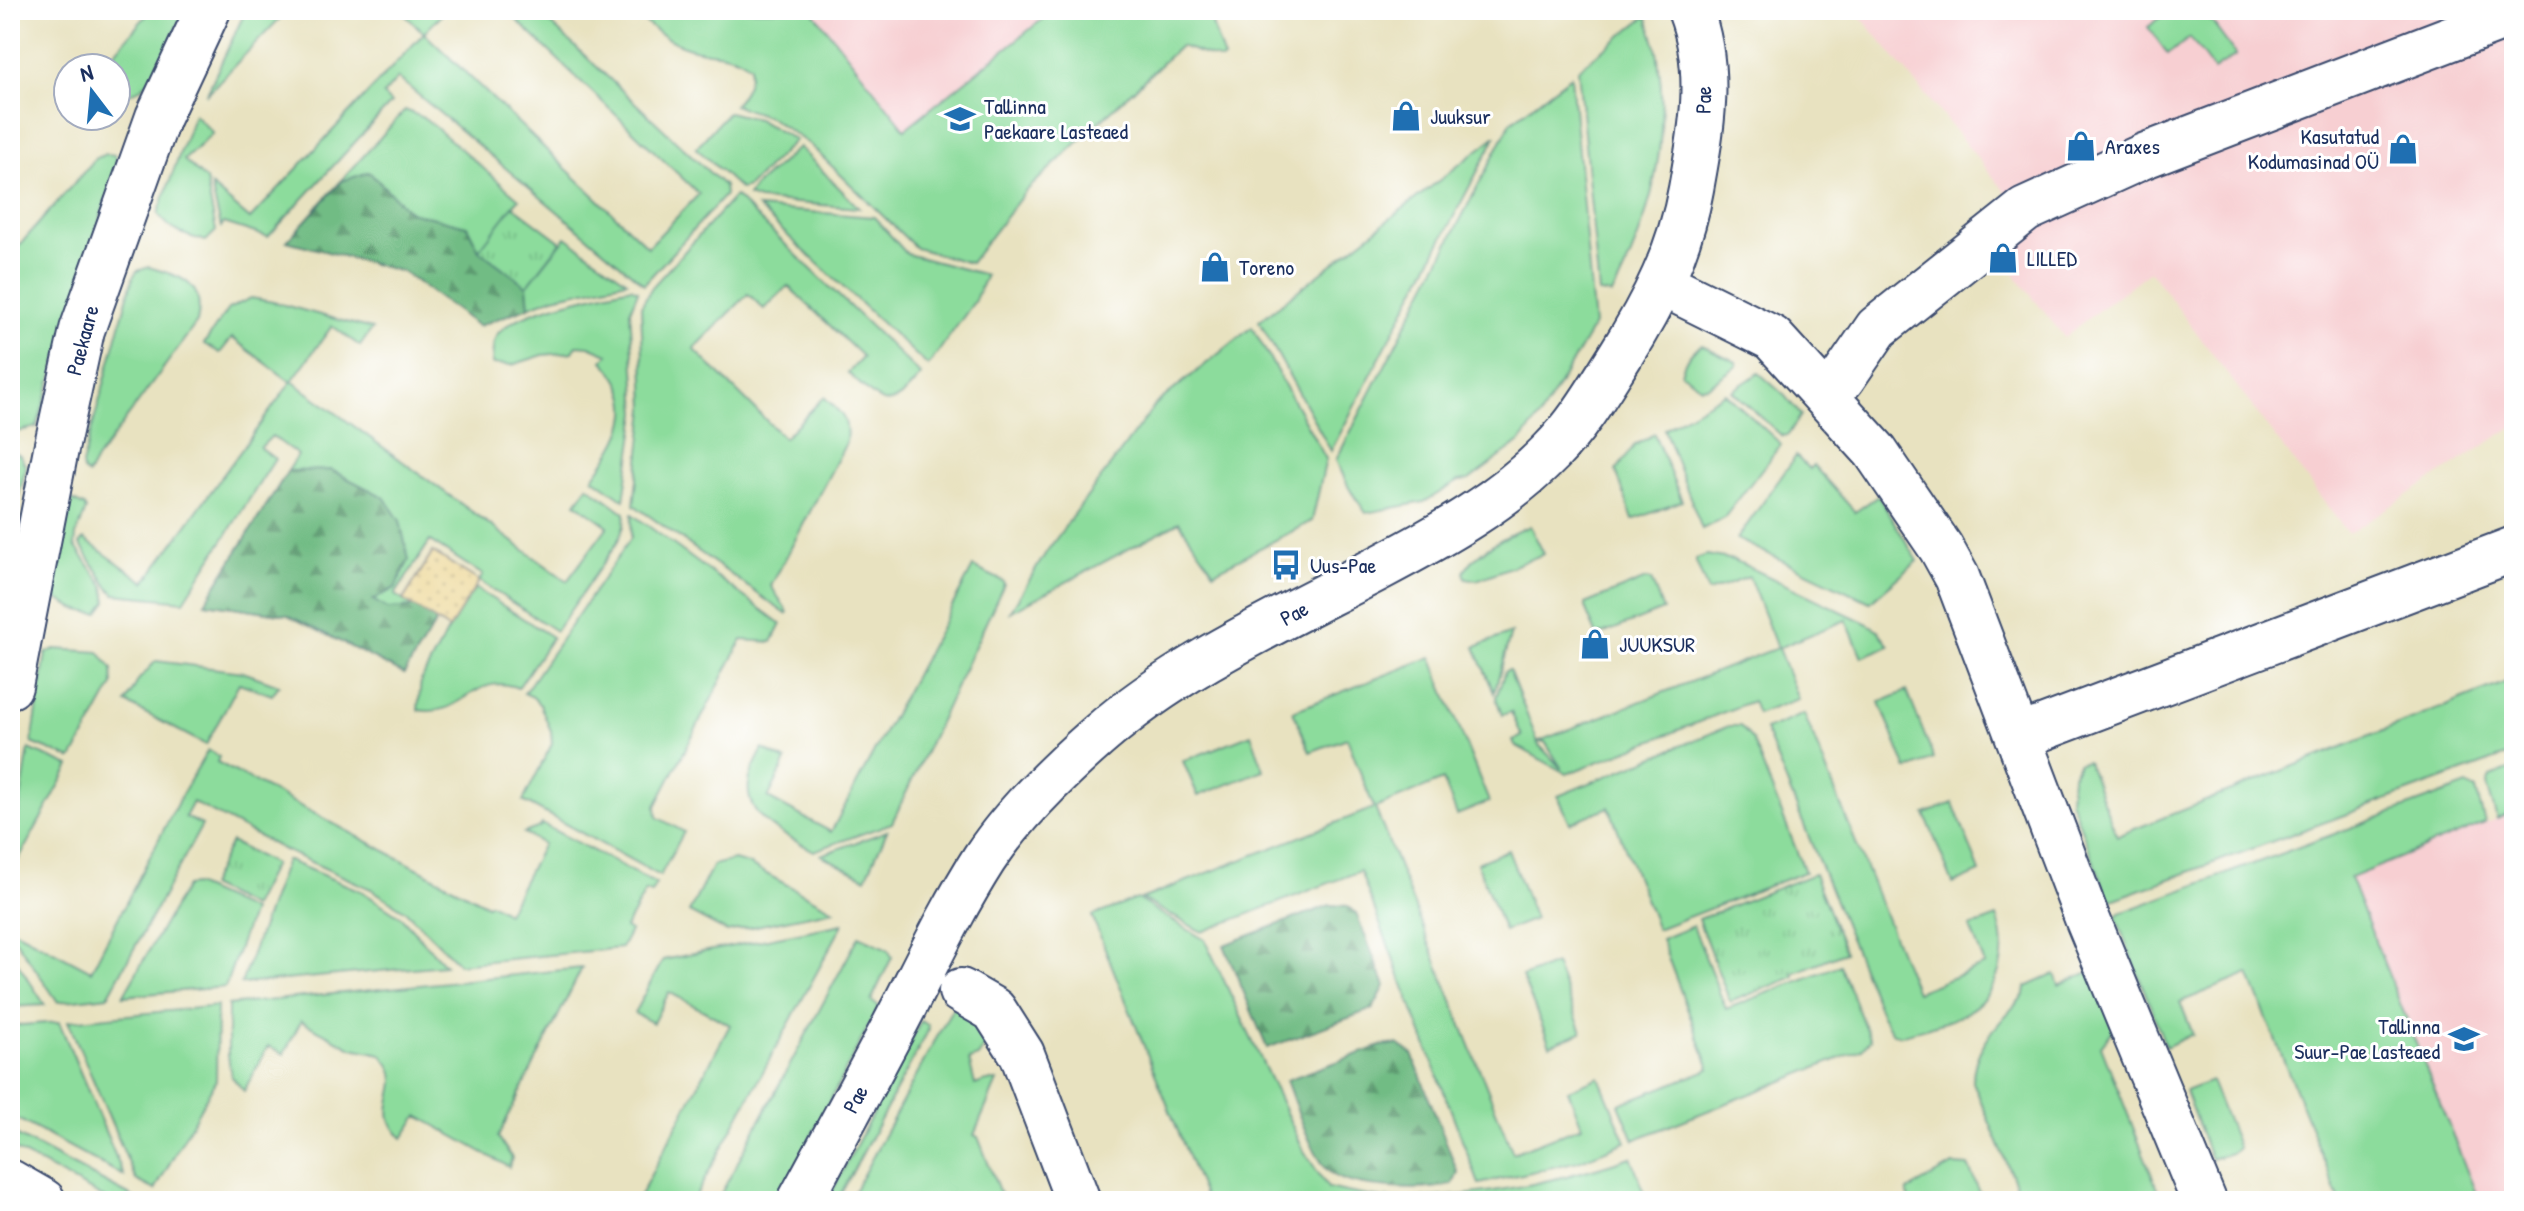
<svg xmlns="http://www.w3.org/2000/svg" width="2524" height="1211" viewBox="0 0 2524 1211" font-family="'Patrick Hand',sans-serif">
	<defs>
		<pattern id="forest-firs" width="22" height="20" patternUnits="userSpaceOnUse" patternTransform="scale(2)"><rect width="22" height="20" fill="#71bc84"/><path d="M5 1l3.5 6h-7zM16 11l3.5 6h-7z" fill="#5c996f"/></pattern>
		<pattern id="sand-dots" width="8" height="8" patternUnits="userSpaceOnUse" patternTransform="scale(2)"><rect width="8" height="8" fill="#eeda9e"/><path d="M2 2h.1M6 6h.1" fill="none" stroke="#ccbb8a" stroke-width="1.8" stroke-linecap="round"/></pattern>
		<pattern id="park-tufts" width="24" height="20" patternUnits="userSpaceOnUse" patternTransform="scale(2)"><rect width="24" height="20" fill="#8cdc9c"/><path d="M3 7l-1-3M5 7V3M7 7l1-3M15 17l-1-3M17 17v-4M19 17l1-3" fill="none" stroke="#78bd89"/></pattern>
	</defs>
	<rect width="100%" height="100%" fill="#fff"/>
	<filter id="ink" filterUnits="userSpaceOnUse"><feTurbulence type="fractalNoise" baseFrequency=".0125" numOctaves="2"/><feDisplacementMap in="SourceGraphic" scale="16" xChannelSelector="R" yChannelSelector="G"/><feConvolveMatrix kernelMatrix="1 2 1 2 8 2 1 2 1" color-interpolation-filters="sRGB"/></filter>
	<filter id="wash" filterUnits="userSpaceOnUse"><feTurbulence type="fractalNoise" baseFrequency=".006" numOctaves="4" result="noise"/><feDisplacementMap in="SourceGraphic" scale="32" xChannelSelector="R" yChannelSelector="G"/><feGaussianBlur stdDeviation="1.8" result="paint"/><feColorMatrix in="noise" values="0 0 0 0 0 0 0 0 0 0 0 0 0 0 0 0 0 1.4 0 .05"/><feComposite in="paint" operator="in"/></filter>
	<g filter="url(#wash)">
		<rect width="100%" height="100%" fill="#e8e2c0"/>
		<path fill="#f7cfd2" d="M713 10H1220L958 241Z
			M1855 10H2514V426L2348 534 2150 271 2064 337 1980 231 2014 202Z
			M2514 812V1201H2479L2350 877Z"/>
		<path fill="#8cdc9c" stroke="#54867d" stroke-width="2" d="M151 10H182L183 14 154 77 138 90 116 100V68H101Z
			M246 10H288L206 95Z
			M400 10H446L424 33 648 247 699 194 506 10H536L724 186 725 195 644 284 398 78 383 95 391 103 268 237 224 223 221 227 211 186 250 219 424 33Z
			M630 10H812L905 129 1054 10H1200L1220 17 1212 24 1224 59 1221 60 1180 46 1025 192 970 263 916 248 809 144 769 117 734 105C744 93 750 82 750 66 732 50 712 55 690 48 666 41 649 26 630 10Z
			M2171 10H2203L2236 55 2214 70 2190 38 2168 54 2148 27Z
			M1647 16C1651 30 1656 44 1658 58 1670 141 1651 222 1612 295L1599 293 1578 69Z
			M1571 76 1594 325 1541 415 1520 442 1469 480 1459 481 1424 502 1366 513 1349 488 1336 460 1511 122Z
			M405 110 426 119 519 199 513 206 527 286 566 237 627 281 554 297 478 326 403 272 287 241Z
			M728 112 757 119 795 140 748 187 740 189 696 148Z
			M194 114 213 133 184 160 206 180 216 231 206 241C183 235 173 233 158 214Z
			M1496 136 1331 451 1259 321Z
			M799 147 859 208 759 200 748 196 754 187Z
			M106 154 115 155 117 163 37 427 17 432 10 428V395L13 385 10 384V256L96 158Z
			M735 196 921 375C887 417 882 404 848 373L863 357 788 286 764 309 748 294 694 349 784 438 824 397C842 414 849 418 846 443L771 586 788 612 786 614 634 505 645 409 641 306 652 287Z
			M758 208 874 217 907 254 986 275 974 302 928 366Z
			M149 267C181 277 206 282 197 322L96 460 88 475 83 471 82 465 133 277 137 271Z
			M631 287 638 291 630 311 637 412 624 500 593 478C623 437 645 404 603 361L608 354 589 346 577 345 573 352 543 355 512 365 492 364C493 356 492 346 495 339 504 311 603 294 631 287Z
			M251 298 273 302 372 329 360 346 332 326 292 381 567 581 608 526 576 503 588 486 625 513 624 526 617 543 556 631 479 581 483 575 430 541 395 595 436 621 404 674 288 615 205 603 298 455 272 436 260 448 275 459 184 601 115 594 109 588 80 544 84 539 145 582 291 382 232 338 220 353 204 344 228 309Z
			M1252 327 1326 459 1312 521 1214 572 1179 522 1010 612 1047 551 1156 404Z
			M1702 345 1736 362 1737 366 1708 386 1701 387 1681 373C1685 361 1690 350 1702 345Z
			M1759 373 1784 395 1801 415 1788 435 1782 436 1732 391Z
			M1725 393 1781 444 1724 518 1702 529 1664 429Z
			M1654 434 1682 501 1633 520 1616 471 1634 446Z
			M10 450 20 455 26 467 16 507 10 509Z
			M1796 456 1809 469 1813 465 1855 512 1878 496 1918 561 1870 602 1737 539Z
			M71 500 84 506 86 510 76 535 75 546 104 586 107 601 98 613C80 613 68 606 53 596Z
			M632 514 781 624 772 642 742 640 656 806 657 817 684 832 660 876 523 801 552 744 551 731 540 705 533 697 524 693 631 538Z
			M1530 526 1544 554 1477 580 1466 578 1464 572C1477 550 1507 535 1530 526Z
			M1707 555 1734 560 1868 624 1878 630 1889 646 1862 657 1846 620 1778 648 1798 699 1757 714 1752 701 1567 774 1515 745 1513 741 1522 736 1511 712 1502 715 1496 698 1505 671 1509 670 1539 745 1562 769 1545 742 1539 741 1777 648 1749 577 1708 592 1696 562V559Z
			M973 567 1003 581 1004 584 892 823 814 851C789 837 744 820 749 783 750 772 758 759 763 749L786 761 768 798 831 832Z
			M1646 579 1651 580 1663 610 1597 636 1585 608V604Z
			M475 588 552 637 518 688C472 671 463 719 418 710L421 680 449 629Z
			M1511 633 1494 693 1475 647Z
			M55 649 99 652 112 669 113 685 72 759 32 743 46 653Z
			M1431 657 1489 802 1457 815 1443 780 1375 808 1513 1153 1582 1126 1568 1090 1599 1077 1626 1142 1578 1161 1479 1184 1360 871 1202 932 1141 899 1374 808 1347 738 1310 752 1293 711Z
			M156 661 243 672 279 685 272 695 239 683 206 745 126 703 139 679Z
			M2514 679V753L2112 900 2107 895 2070 800 2072 777 2078 763 2087 761 2117 836Z
			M1907 691 1934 759 1907 770 1880 702Z
			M1804 714 1916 992 1985 965 1970 927 1997 917C2010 951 2000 993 1967 1012 1948 1024 1922 1028 1901 1035L1893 1033 1882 1016 1765 730Z
			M1729 726H1740L1752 739 1805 872 1657 929 1609 807 1570 823 1558 796Z
			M1251 734 1264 770 1198 796 1183 761Z
			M29 749 70 766 16 864 11 858Z
			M208 750 219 757 217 762 487 905 490 903 507 913 543 844 524 833 540 827 542 824 656 884 651 893 646 891 625 928 630 931 621 948 459 964 406 911 371 889 284 850 193 802 185 817 202 825 108 996 58 1002 10 932V928L91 971 181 796Z
			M2514 768V812L2497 819 2487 785 2490 777Z
			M2467 785 2476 790 2485 823 2350 878 2479 1201H2340L2249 974 2180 1002 2193 1034 2166 1047 2116 917 2120 913Z
			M1953 803 1980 872 1953 884 1925 814Z
			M887 831 866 878 821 855Z
			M1508 850 1535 919 1504 931 1477 863Z
			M286 860 361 891 401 917 445 965 241 984Z
			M734 860 748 864 834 910 727 932 689 912 713 865Z
			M195 885 252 911 225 987 123 996 186 886Z
			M1137 899 1205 940 1304 1151 1328 1188C1350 1193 1372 1198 1395 1199 1409 1200 1424 1198 1438 1197 1505 1193 1568 1178 1631 1157L1648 1201H1206L1092 916Z
			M843 924 693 1201H637L730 1025 669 992 653 1023 634 1013 663 960Z
			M1693 926 1726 1009 1840 965 1870 1040 1861 1050 1634 1140 1619 1104 1710 1069 1661 939Z
			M859 936 888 949 892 957 871 1001 879 1006 778 1201H717Z
			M10 951 45 1005 10 1007Z
			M1555 964 1582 1032 1550 1045 1522 977Z
			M582 968 498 1137 512 1158 509 1167 418 1116 403 1138C374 1113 401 1092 392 1070 390 1064 384 1058 381 1054L352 1048 301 1021 284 1054 268 1046 244 1091 231 1076 228 1055V1005Z
			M2096 969 2116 1027 2101 1046 2162 1201H2022L1973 1082C1972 1045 2003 1020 2025 994L2026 987 2055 974 2059 985Z
			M954 1005 967 1010 990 1038 978 1057 969 1060 975 1085 986 1081H997L974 1135 978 1137 1003 1201H849Z
			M217 1006 216 1080 155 1190 136 1180 68 1021Z
			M921 1021 928 1025 929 1029 837 1201H827Z
			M59 1022 124 1176 10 1115V1026Z
			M2211 1081 2238 1148 2231 1153 2211 1159 2185 1091Z
			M10 1132 140 1201H110L10 1147Z
			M1953 1165 1968 1166 1984 1201H1910L1907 1191Z"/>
		<path fill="url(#forest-firs)" stroke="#467671" stroke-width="2" d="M369 172 410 212 467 226 479 250 527 286 529 307 478 326 403 272 287 241 342 181Z
			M331 470 384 497 400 521 409 560 395 588 373 600 388 609 414 607 437 621 404 674 288 615 205 603 288 471Z
			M1330 905 1348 906 1356 913 1385 986 1373 1009 1267 1048 1224 945Z
			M1398 1044 1412 1054 1458 1173 1453 1184C1427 1192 1354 1190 1332 1174 1314 1161 1294 1102 1286 1080L1381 1046Z"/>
		<path fill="url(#sand-dots)" stroke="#84847e" stroke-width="2" d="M433 552 479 581 449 629 403 600Z"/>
		<path fill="url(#park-tufts)" stroke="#54867d" stroke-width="2" d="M513 206 561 242 527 286 479 250Z
			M231 842 274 864 252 907 209 886Z
			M1814 874 1845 952 1793 973 1794 977 1730 1002 1698 919Z"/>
	</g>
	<g filter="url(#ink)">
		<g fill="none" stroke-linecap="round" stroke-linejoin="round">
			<g stroke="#3a4a6d" stroke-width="48">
				<path id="minor" d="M1661 283 1772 338 1875 451 1941 548 1957 577 2087 918 2204 1201
					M1842 379 1877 328 2025 210 2144 156 2514 14
					M10 686 56 449 82 330 158 117 208 10
					M2019 737 2514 549
					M961 991 994 1010 1022 1054 1078 1201
					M10 1182 43 1201
					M800 1201C835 1136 871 1071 905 1005 930 956 954 906 984 859 1014 814 1056 773 1097 737 1180 664 1284 618 1381 567 1442 535 1503 501 1551 452 1579 424 1599 389 1620 356 1653 304 1680 251 1691 189 1702 129 1713 69 1690 10"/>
			</g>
			<use href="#minor" stroke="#fff" stroke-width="44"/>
		</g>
	</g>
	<defs>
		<g id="shop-bare" transform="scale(2.4)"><path d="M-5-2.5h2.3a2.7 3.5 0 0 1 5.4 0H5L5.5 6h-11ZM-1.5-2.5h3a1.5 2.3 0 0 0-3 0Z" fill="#1f6fb2" stroke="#fff" stroke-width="2.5" paint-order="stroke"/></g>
		<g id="school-bare" transform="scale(2.4)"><path d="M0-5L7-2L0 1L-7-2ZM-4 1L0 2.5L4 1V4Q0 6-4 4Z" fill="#1f6fb2" stroke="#fff" stroke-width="2.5" paint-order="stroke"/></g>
		<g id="bus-bare" transform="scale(2.4)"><path d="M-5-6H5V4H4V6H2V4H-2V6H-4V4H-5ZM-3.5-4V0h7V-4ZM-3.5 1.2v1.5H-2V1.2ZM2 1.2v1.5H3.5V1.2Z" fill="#1f6fb2" stroke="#fff" stroke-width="2.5" paint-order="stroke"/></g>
	</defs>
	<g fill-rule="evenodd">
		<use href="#shop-bare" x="1406" y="116"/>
		<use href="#school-bare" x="960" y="119"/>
		<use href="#shop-bare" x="2081" y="146"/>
		<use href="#shop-bare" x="2403" y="149"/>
		<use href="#shop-bare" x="2003" y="258"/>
		<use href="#shop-bare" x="1215" y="267"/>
		<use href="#bus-bare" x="1286" y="565"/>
		<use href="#shop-bare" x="1595" y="644"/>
		<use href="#school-bare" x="2464" y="1039"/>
	</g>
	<g text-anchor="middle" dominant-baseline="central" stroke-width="6" stroke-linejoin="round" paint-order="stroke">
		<g font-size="22" fill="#1b2f5e" stroke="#fff">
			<text transform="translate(1703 100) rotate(-89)">Pae</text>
			<text transform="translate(82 340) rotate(-75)">Paekaare</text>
			<text transform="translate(1294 613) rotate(-28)">Pae</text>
			<text transform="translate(855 1099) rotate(-62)">Pae</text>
		</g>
		<g font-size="22" fill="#1b2f5e" stroke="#fff" text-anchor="start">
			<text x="984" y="106">Tallinna<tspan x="984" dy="25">Paekaare Lasteaed</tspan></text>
			<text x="1430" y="116">Juuksur</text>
			<text x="2379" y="136" text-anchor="end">Kasutatud<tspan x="2379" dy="25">Kodumasinad OÜ</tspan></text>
			<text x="2105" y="146">Araxes</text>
			<text x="2027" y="258">LILLED</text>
			<text x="1239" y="267">Toreno</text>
			<text x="1310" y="565">Uus-Pae</text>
			<text x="1619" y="644">JUUKSUR</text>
			<text x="2440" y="1026" text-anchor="end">Tallinna<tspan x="2440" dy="25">Suur-Pae Lasteaed</tspan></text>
		</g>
	</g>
	<rect width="2524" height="1211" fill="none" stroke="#fff" stroke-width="40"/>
	<g transform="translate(92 92) rotate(344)"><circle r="38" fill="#ffffff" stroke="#a4acbf" stroke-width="2"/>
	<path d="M0-6L14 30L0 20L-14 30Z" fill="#1f6fb2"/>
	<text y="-12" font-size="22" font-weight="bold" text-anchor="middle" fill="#1b2f5e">N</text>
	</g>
</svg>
